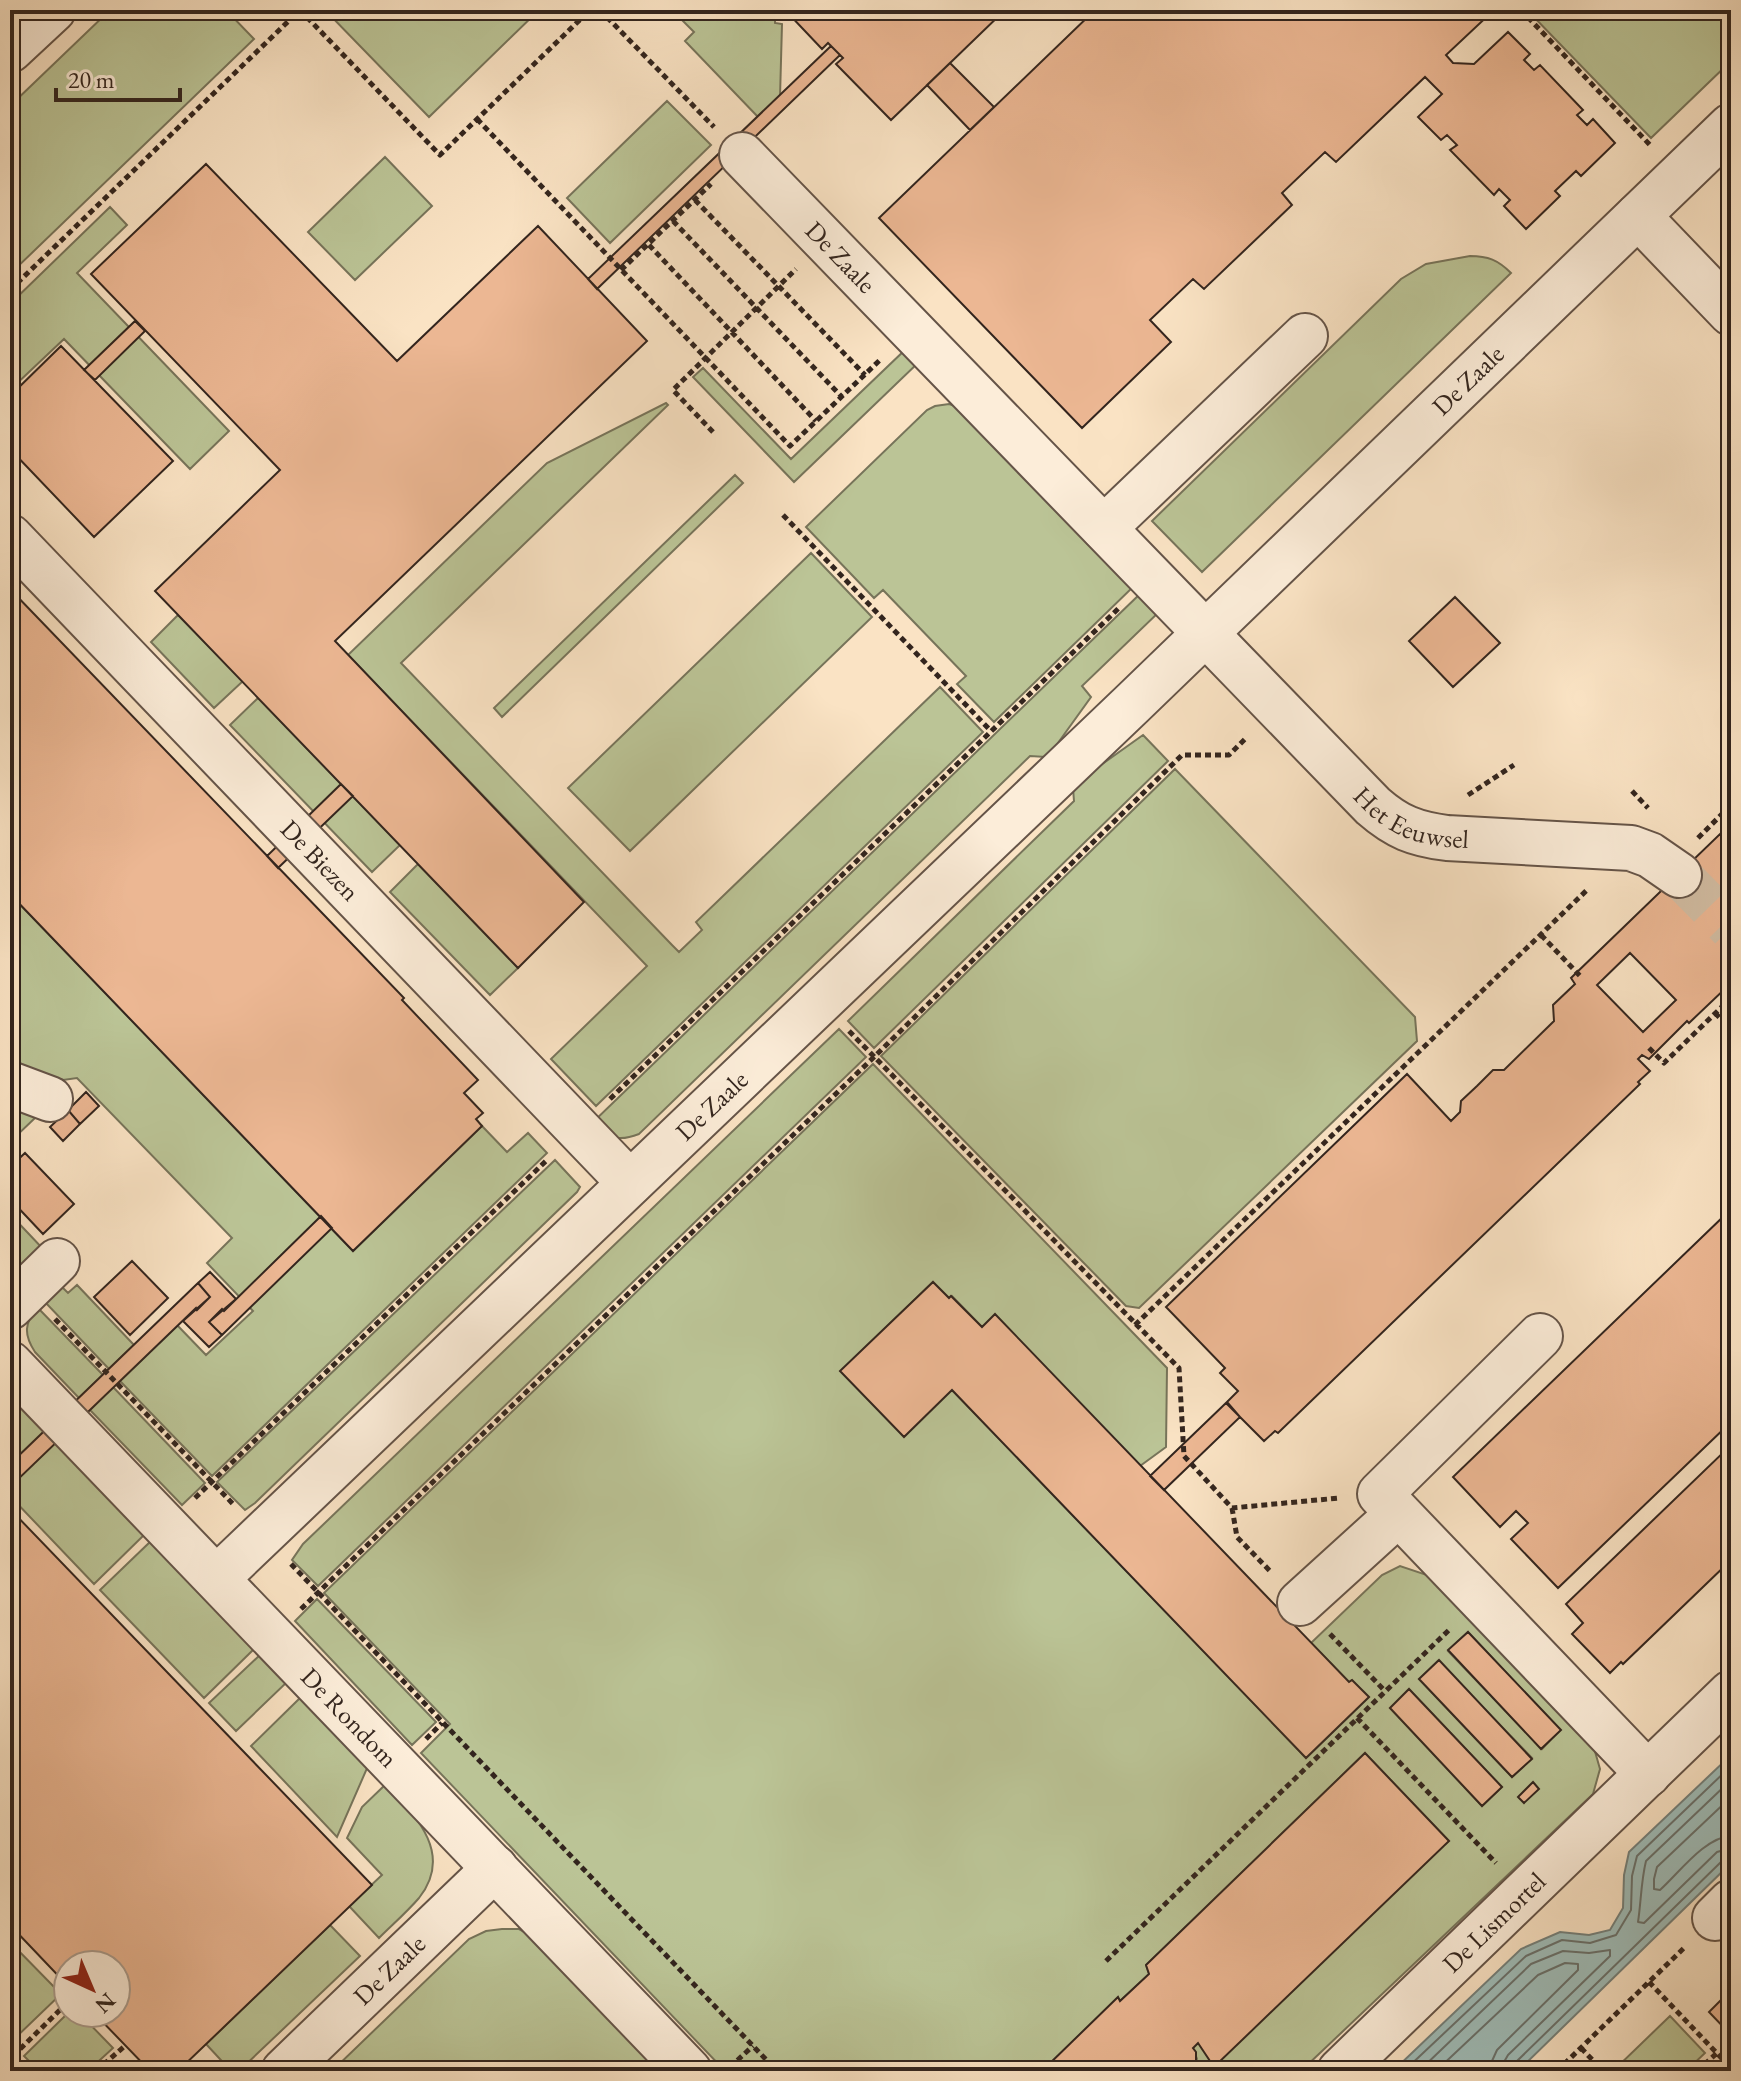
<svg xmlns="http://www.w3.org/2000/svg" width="1741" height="2081" viewBox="0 0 1741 2081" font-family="'EB Garamond',serif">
	<rect width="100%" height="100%" fill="#fae3c4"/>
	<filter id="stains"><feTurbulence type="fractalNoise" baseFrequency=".0025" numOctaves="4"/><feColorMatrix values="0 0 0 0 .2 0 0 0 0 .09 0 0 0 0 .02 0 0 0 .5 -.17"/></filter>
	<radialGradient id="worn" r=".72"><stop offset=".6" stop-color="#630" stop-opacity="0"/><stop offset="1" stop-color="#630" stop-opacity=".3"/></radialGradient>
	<path fill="#bbc496" stroke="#77745a" stroke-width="2" fill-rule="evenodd" d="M110 10H226L254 39 10 274V106Z
		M325 10H539L429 117Z
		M672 10H775V23L782 24 780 97 759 118 685 41 694 32Z
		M1530 10H1731V61L1651 138 1529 12Z
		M667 101 711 145 610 243 567 198Z
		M385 157 432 206 355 280 308 232Z
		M110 207 127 225 77 273 229 431 190 469 64 339 10 390V304Z
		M1470 256C1488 256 1498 260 1511 273L1202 572 1152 521 1401 279 1426 264Z
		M907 348 920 361 794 482 693 377 703 368 791 459Z
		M666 403 668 405 401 663 672 945 679 952 702 930 696 922 940 687 983 732 596 1106 551 1059 647 966 348 655 547 463Z
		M949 404 958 407 1135 585 994 722 957 684 966 676 883 590 874 598 806 527 927 410 935 406Z
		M735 475 743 483 502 717 494 708Z
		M811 553 872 617 630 851 568 788Z
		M1142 592 1160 611 1082 686 1091 697 1050 754 1046 757 1030 756 639 1134C616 1143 610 1136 590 1125Z
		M178 615 243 681 214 708 151 642Z
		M258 698 400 845 372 872 230 725Z
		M1143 735 1168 761 874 1048 848 1021 1074 801 1073 788 1077 782Z
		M1175 769 1415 1017 1417 1041 1139 1308 1126 1306 881 1056Z
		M418 864 518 968 490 995 390 892Z
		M10 894 353 1251 482 1126 507 1152 528 1133 547 1153 212 1476 120 1381 177 1325 206 1355 253 1311 207 1263 232 1238 77 1078 63 1080 35 1071 10 1067Z
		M839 1029 866 1057 318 1586 292 1560 303 1544Z
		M873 1064 1167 1368 1166 1447 1140 1466 982 1327 952 1296 949 1298 933 1282 841 1371 952 1390 1306 1758 1369 1697 1352 1680 1349 1682 1311 1643 1382 1575 1400 1566 1439 1579 1590 1734 1600 1769 1593 1794 1301 2071H1169L1174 2066 1183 2070 1192 2067 1197 2059 1193 2048 1198 2043 1449 1841 1365 1753 1146 1965 1149 1974 1120 2001 1118 1998 1042 2071H725L421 1753 450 1724 324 1593ZM1468 1632 1560 1730 1542 1749 1448 1651ZM1438 1661 1532 1758 1512 1777 1419 1679ZM1409 1689 1502 1787 1482 1806 1390 1708Z
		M10 1104 36 1117 10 1142Z
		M555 1160 580 1187 577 1192 255 1503 245 1510 217 1482Z
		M10 1214 45 1251 20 1276 10 1266Z
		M60 1285 68 1293 77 1285 134 1345 109 1369 44 1301Z
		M37 1307 103 1375 79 1398 35 1352C23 1334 25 1323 37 1307Z
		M113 1387 205 1483 182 1505 90 1410Z
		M10 1394 145 1534 94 1584 10 1496Z
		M151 1541 255 1648 204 1698 100 1590Z
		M317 1599 436 1722 412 1745 295 1621Z
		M261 1654 287 1682 236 1731 209 1703Z
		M301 1697 368 1766 337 1837 251 1746Z
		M386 1784C416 1816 454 1854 419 1898 407 1912 392 1925 379 1938L349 1906 382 1875 347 1838 362 1807Z
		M330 1925 360 1956 239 2071H231L206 2044Z
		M502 1929H519L530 1935 661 2071H332L469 1939 486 1931Z
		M10 1942 61 1994 11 2042 10 2041Z
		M68 2013H79L113 2048 88 2071H39L24 2056Z
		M1670 2016 1705 2053 1686 2071H1613Z"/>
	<path fill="#9fbdb9" stroke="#74807b" stroke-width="2" d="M1731 1755V1863L1518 2071H1393L1521 1949 1560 1932 1589 1935 1610 1930 1623 1908 1624 1875 1629 1852Z"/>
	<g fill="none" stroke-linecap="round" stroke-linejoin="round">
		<path stroke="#69716c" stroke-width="2" d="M1731 1780 1646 1861C1641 1881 1641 1903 1638 1922L1644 1923 1717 1852 1731 1848
			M1731 1797 1657 1867 1654 1879V1889L1660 1890C1679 1873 1705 1837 1731 1836
			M1404 2071 1526 1956 1562 1940 1590 1943 1616 1935 1631 1910 1632 1876 1637 1856 1731 1766
			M1419 2071 1531 1964 1563 1951 1589 1953 1610 1950V1956L1508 2055 1504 2062 1503 2071
			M1436 2071 1538 1975 1565 1963 1578 1964V1970L1497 2050 1492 2061 1491 2071
			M1513 2071 1516 2062 1722 1861 1731 1858"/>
	</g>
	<path fill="#ecb793" stroke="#33251e" stroke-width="2" fill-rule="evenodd" d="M785 10H1005L891 120 836 64 843 58 828 43 822 49Z
		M1095 10H1494L1446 55 1453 63 1474 64 1508 32 1530 54 1524 60 1534 70 1540 65 1583 110 1577 115 1587 125 1593 119 1615 143 1581 176 1576 171 1555 191 1560 196 1526 229 1504 206 1510 200 1499 189 1494 195 1450 150 1457 145 1447 135 1441 140 1418 117 1442 94 1425 77 1336 162 1325 152 1282 193 1292 205 1204 289 1193 279 1150 320 1171 342 1082 428 879 218Z
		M831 46 840 55 597 289 588 279Z
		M950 63 994 107 970 130 927 85Z
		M206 164 397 361 538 226 647 341 335 641 584 902 518 968 155 591 280 470 91 274Z
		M135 321 145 331 95 380 84 370Z
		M61 346 173 461 94 537 10 449V396Z
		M10 589 404 998 402 1000 478 1080 464 1093 483 1113 476 1119 482 1126 353 1251 10 894Z
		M1455 597 1500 643 1453 687 1409 641Z
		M341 784 353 796 278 868 267 856Z
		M1720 834 1726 839 1731 834V979L1727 983 1729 985 1689 1023 1687 1021 1649 1059 1642 1055 1638 1059 1650 1071 1638 1082 1640 1084 1278 1433 1275 1431 1264 1441 1226 1403 1238 1391 1220 1373 1225 1368 1166 1307 1407 1074 1451 1121 1460 1112 1461 1101 1477 1086 1493 1070H1504L1554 1021 1553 1005 1575 984 1571 978ZM1630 953 1676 1000 1643 1032 1597 985Z
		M86 1092 99 1106 80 1124 68 1110Z
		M68 1110 80 1124 63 1141 50 1127Z
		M25 1153 74 1204 43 1234 10 1199V1167Z
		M1726 1214 1731 1219V1304L1725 1310 1731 1315V1422L1558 1588 1511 1539 1528 1523 1516 1511 1500 1527 1453 1477Z
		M321 1216 332 1228 222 1335 209 1322 222 1309 224 1311Z
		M132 1261 168 1298 130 1335 94 1297Z
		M210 1272 236 1299 209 1322 222 1335 209 1347 183 1321 210 1297 198 1283Z
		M933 1282 949 1298 951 1296 982 1327 995 1314 1349 1682 1352 1680 1369 1697 1306 1758 952 1390 904 1437 840 1371Z
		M198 1283 210 1297 197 1310 196 1308 10 1487V1464Z
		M1227 1402 1240 1417 1164 1490 1150 1476Z
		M1731 1445V1560L1623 1664 1621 1662 1610 1673 1572 1634 1583 1623 1566 1604Z
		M10 1509 372 1885 178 2071H150L94 2013H116V1965H68V1986L10 1925Z
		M1468 1632 1561 1730 1541 1749 1448 1650Z
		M1439 1660 1532 1759 1512 1777 1419 1679Z
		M1409 1689 1502 1787 1482 1806 1390 1708Z
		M1365 1753 1449 1841 1214 2067 1198 2043 1193 2048 1196 2052V2062L1192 2067 1186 2070 1178 2069 1174 2066 1169 2071H1042L1118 1997 1120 2001 1149 1974 1146 1965Z
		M1533 1782 1539 1789 1524 1803 1518 1797Z
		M1731 1990V2035L1709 2012Z"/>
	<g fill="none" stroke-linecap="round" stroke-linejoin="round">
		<path stroke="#d2bda3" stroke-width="44" stroke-dasharray="44 22" stroke-linecap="butt" d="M1679 875 1731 928"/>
		<g stroke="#655448" stroke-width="48">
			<g id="minor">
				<path d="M10 50 53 10"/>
				<path id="s1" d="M742 155 1373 806C1397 827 1415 834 1447 838L1631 848 1650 855 1679 875"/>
				<path d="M1638 216 1731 313"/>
				<path d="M1104 528 1305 336"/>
				<path id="s2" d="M10 537 630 1183"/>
				<path d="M10 1084 50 1099"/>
				<path d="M10 1307 57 1261"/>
				<path d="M1540 1336 1380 1494 1648 1774"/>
				<path id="s3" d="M10 1364 689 2071"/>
				<path id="s4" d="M217 1578 1132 704 1731 126"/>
				<path d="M1300 1603 1398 1514"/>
				<path d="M1715 1918 1731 1902"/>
				<path id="s5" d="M284 2071 495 1868"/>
				<path id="s6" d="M1340 2071 1731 1693"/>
			</g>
		</g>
		<path stroke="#33251e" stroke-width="5" stroke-dasharray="6 4" stroke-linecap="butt" d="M300 10 440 155 590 10
			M600 10 714 127
			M1521 10 1651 146
			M477 119 790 446 881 359
			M695 200 865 375
			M673 221 842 397
			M649 245 816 421
			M621 270 711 184
			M10 290 300 10
			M713 432 673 390 796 269
			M783 515 991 731
			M1632 791 1648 808
			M1468 795 1514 765
			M1698 838 1731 805
			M1541 935 1582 978
			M1715 1013 1731 1029
			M849 1031 1179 1368 1184 1456 1232 1508 1339 1498
			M1649 1048 1664 1063 1731 998
			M610 1099 1121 606
			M55 1319 234 1505
			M1135 1325 1587 890
			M195 1498 548 1159
			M1232 1508 1237 1537 1271 1572
			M291 1564 777 2071
			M301 1609 874 1057 1182 755H1229L1246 738
			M1330 1634 1385 1691
			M1357 1718 1496 1863
			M426 1739 442 1723
			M1106 1961 1451 1628
			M1649 1982 1731 2068
			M1581 2048 1603 2071
			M10 2053 27 2071
			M13 2056 68 2002
			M730 2067 753 2046
			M96 2071 126 2045
			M1557 2071 1685 1947
			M1697 2071 1717 2053"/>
		<use href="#minor" stroke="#fcedd9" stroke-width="44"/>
	</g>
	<g text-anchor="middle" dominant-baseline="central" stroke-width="7" stroke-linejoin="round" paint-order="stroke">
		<g font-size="26" fill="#33251e" stroke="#fcedd9">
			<text stroke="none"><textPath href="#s1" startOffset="142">De Zaale</textPath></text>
			<text stroke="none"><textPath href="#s4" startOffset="1732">De Zaale</textPath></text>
			<text stroke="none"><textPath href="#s1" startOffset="948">Het Eeuwsel</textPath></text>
			<text stroke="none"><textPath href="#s2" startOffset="448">De Biezen</textPath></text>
			<text stroke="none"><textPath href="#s4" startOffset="684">De Zaale</textPath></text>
			<text stroke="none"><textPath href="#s3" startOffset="490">De Rondom</textPath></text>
			<text stroke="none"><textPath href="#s6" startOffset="214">De Lismortel</textPath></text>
			<text stroke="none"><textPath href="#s5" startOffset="146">De Zaale</textPath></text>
		</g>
	</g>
	<rect width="1741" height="2081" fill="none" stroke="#fae3c4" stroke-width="40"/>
	<rect x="12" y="12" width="1717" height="2057" fill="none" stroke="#33251e" stroke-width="4"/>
	<rect x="20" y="20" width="1701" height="2041" fill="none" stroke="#33251e" stroke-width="2"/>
	<g transform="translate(92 1989) rotate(136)"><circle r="38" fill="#fcedd9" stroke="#ac9d8e" stroke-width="2"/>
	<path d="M0-6L14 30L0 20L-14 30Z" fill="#8f2418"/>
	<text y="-12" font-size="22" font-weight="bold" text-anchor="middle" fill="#33251e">N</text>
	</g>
	<path d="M56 88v12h124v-12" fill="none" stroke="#33251e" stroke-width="4"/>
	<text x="68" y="88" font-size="24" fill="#33251e" stroke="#fcedd9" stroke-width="6" paint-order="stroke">20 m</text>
	<rect width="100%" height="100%" filter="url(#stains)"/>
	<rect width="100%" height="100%" fill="url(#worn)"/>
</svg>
